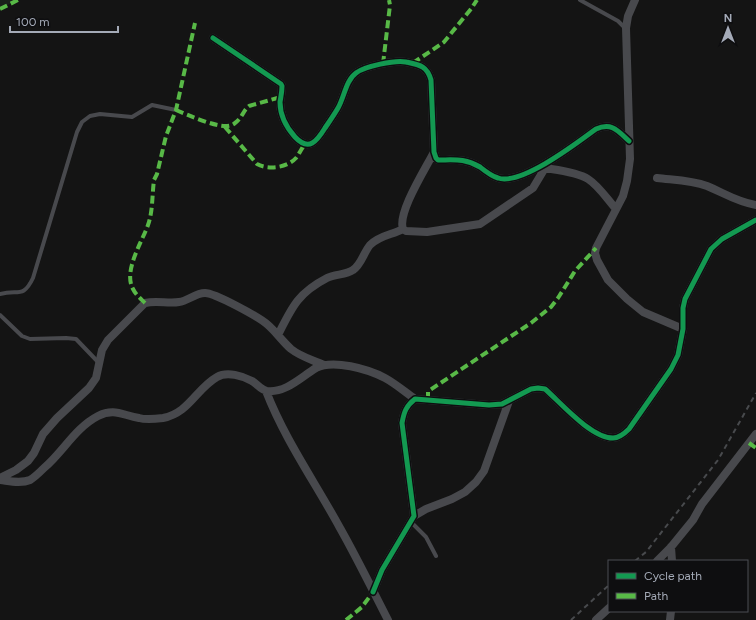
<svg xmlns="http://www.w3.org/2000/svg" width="756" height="620" viewBox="0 0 756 620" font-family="Figtree,sans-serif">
	<rect width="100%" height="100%" fill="#141414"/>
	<path fill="#1a211b" d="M0 0H17L0 9Z"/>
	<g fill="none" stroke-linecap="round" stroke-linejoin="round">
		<path stroke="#48494d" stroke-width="4" d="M580 0 618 21 625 28
			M0 294C18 289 23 299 33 278L77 132 82 122 90 116 100 114 132 117 152 105 176 110
			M0 315 22 336 30 339 66 338 76 339 99 363
			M411 522 426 537 436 556"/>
		<path stroke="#48494d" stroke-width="8" d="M635 0 628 16 626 28 630 159 627 181 623 196 596 248 595 253 597 260 608 280 627 299 643 312 683 329
			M213 38 281 84 282 86C282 92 281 96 280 102 280 115 286 127 295 137 309 152 317 141 325 128 329 122 334 115 338 108 344 98 346 80 356 73 365 66 395 60 406 62 420 65 427 66 431 80L434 152 436 158 438 160C454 160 465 158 480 167 485 171 491 176 498 178 521 186 577 143 596 129 612 122 618 131 629 141
			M434 152C426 168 397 213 403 229L406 231 427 232 480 224 533 188 545 168 547 163
			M545 168C557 170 577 172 588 179 599 186 607 199 616 209
			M657 178C673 180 691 180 707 186 724 193 737 202 756 205
			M278 335C292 307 298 293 327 278 335 274 346 275 353 270 361 265 364 252 370 245 380 235 392 235 403 229
			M266 391C285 440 315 482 340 528 357 558 372 589 388 620
			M0 478 16 470 28 461 34 453 43 434 57 418 89 388 96 378 102 350 108 340 145 303C157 300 168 304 179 302 188 301 195 293 205 293 215 293 259 317 268 325 276 332 283 342 291 349 301 357 313 360 324 365
			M0 480C9 481 21 484 30 480 35 477 40 472 44 468 63 452 75 428 98 416 114 408 122 415 139 418 146 420 155 419 163 418 189 413 196 389 217 377 227 371 243 376 252 381 257 384 261 390 267 391 286 393 301 377 316 368 333 359 368 369 385 378 396 384 405 392 415 399
			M414 516 426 509 452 499 465 492 476 482 484 471 509 401
			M671 547 672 561
			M657 561 671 547 693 520 702 504 756 434
			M373 592 382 570 414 516 402 423C404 412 406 406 415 399L489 405 502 404 531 389 538 388 545 389C561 403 591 438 613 438 619 438 625 433 629 429L671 369 678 355 683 329V308L685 299 711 249 722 239 756 220
			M596 620 609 608
			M670 620 671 611"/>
		<path stroke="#484a4d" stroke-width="2" stroke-dasharray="5 4" stroke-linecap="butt" d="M635 561 646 552 718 460 756 393
			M571 620 609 585"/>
		<path stroke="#58b947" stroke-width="4" stroke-dasharray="8 4" stroke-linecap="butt" d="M0 9 18 0
			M413 63 444 42 471 9 477 0
			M383 64 390 5 389 0
			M176 110C188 115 215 127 227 126 230 126 233 125 235 123 242 118 243 111 249 106L281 97
			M225 127 257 164C268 170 287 168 296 158 299 154 302 148 305 144
			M145 303C141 299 136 295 133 289 123 271 142 242 148 225 153 211 152 195 154 180L157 174 166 136 176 110 195 23
			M428 400V392L430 390 531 323 551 307 558 298 575 271 596 248
			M749 443 756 448
			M346 620 362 607 373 592"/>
		<g stroke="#0e0e10" stroke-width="8">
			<path id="cycleway" d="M213 38 281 84 282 86C282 92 281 96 280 102 280 115 286 127 295 137 309 152 317 141 325 128 329 122 334 115 338 108 344 98 346 80 356 73 365 66 395 60 406 62 420 65 427 66 431 80L434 152 436 158 438 160C454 160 465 158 480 167 485 171 491 176 498 178 521 186 577 143 596 129 612 122 618 131 629 141
				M373 592 382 570 414 516 402 423C404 412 406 406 415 399L489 405 502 404 531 389 538 388 545 389C561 403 591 438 613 438 619 438 625 433 629 429L671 369 678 355 683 329V308L685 299 711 249 722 239 756 220"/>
		</g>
		<use href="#cycleway" stroke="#139951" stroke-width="5"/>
	</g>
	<rect x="608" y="560" width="140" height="52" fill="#0e0e10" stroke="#4a4c53"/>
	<rect x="616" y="573" width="20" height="6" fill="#139951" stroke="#4a4c53"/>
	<text x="644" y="580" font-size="12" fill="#a4aab7">Cycle path</text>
	<rect x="616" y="593" width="20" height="6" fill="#58b947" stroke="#4a4c53"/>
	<text x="644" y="600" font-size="12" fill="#a4aab7">Path</text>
	<g transform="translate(728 28)" stroke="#0e0e10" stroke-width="3" paint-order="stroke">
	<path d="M0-3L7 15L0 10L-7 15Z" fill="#a4aab7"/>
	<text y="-6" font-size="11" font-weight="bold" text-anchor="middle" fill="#a4aab7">N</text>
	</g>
	<path d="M10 26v6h108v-6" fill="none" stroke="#a4aab7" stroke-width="2"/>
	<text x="16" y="26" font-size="12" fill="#a4aab7" stroke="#0e0e10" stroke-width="3" paint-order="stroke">100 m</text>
</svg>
